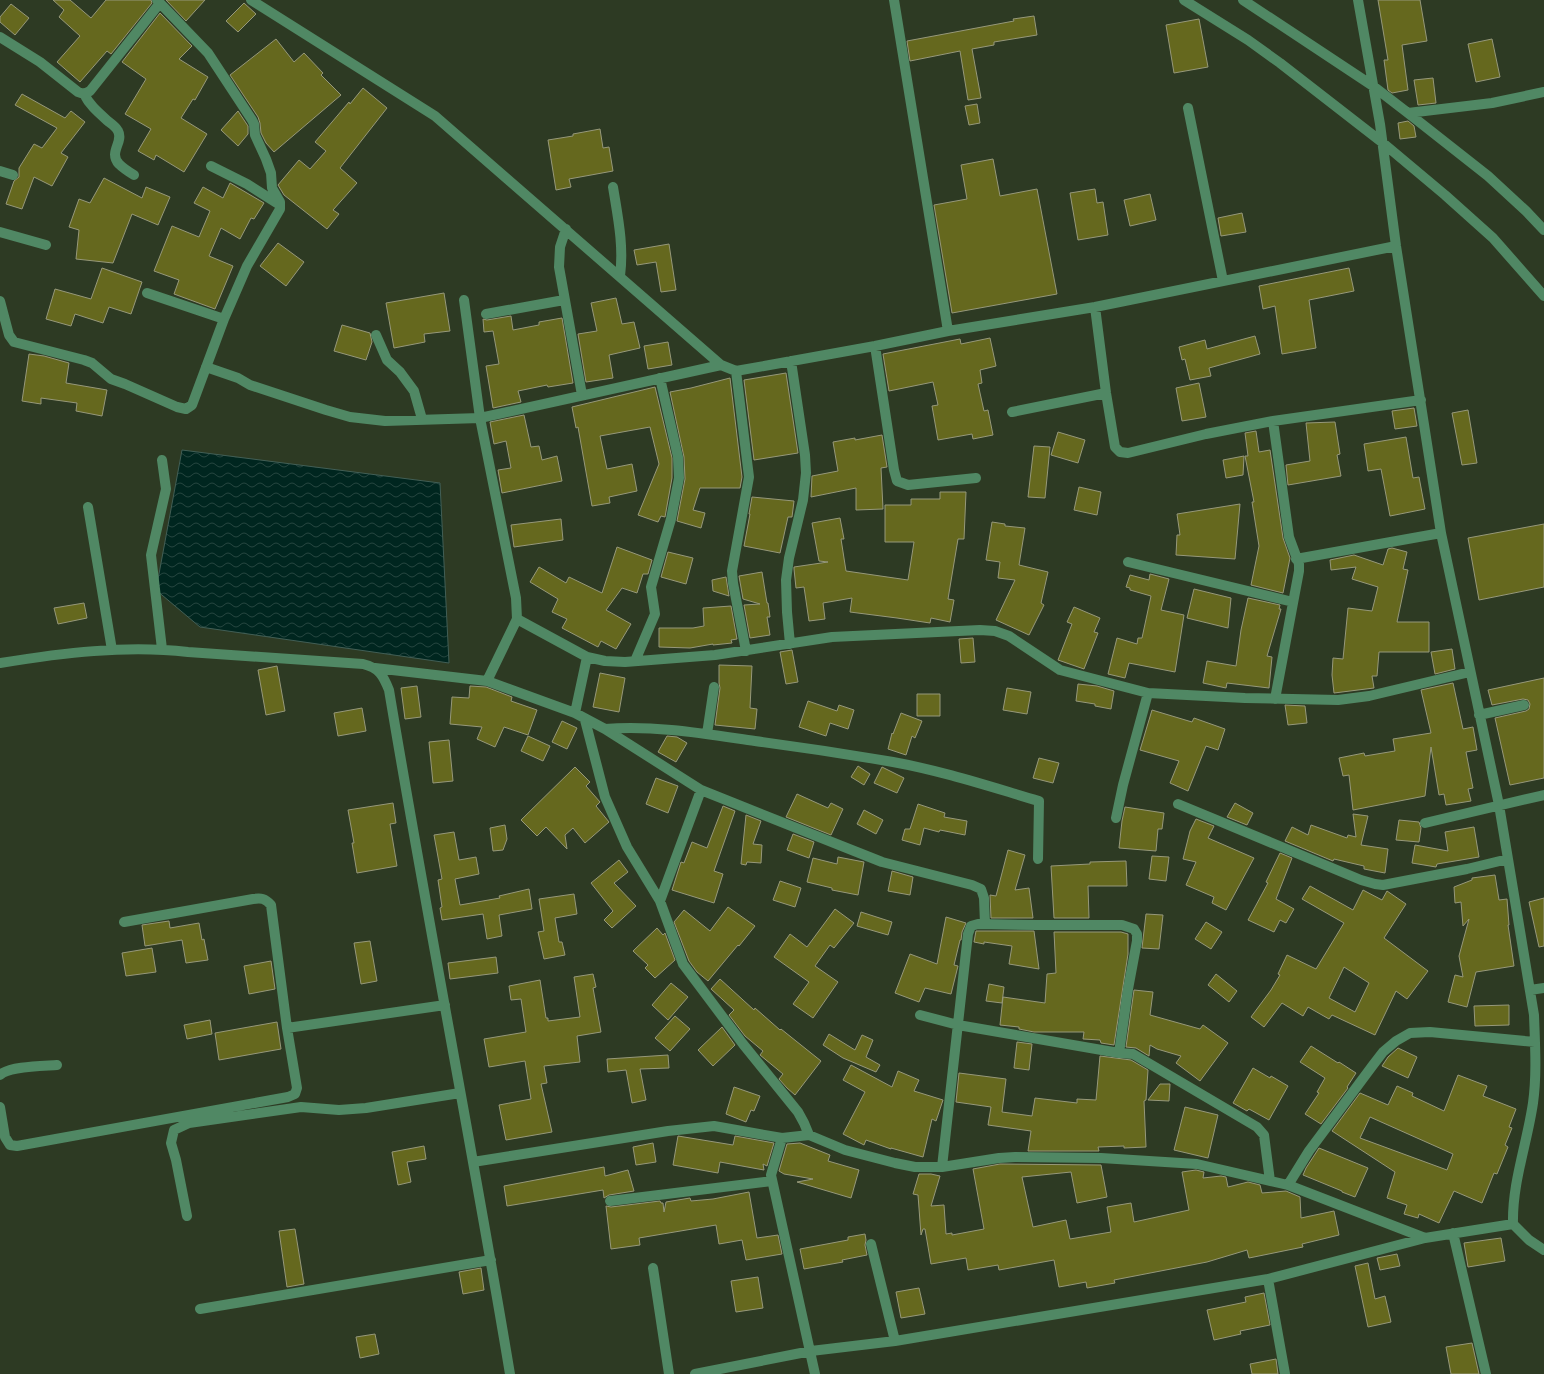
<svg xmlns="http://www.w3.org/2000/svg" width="1544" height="1374" viewBox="0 0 1544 1374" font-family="Lato,sans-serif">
	<defs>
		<pattern id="water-waves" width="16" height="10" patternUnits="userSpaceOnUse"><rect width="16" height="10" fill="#00261f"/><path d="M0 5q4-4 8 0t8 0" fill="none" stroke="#25453f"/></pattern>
	</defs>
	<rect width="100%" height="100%" fill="#2d3a23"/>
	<path fill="url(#water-waves)" stroke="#425f56" d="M182 450 440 483 449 663 200 627 156 590Z"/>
	<path fill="#65681e" stroke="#96987a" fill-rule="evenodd" d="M53 0H70L91 18 106 0H151L152 3 111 54 107 51 80 82 57 62 80 36 59 17 64 10Z
		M166 0H205L186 21Z
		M1378 0H1420L1427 41 1402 45 1408 90 1392 93 1388 90 1384 60H1388Z
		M244 3 256 14 238 32 226 21Z
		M11 4 29 18 15 35 0 22V17Z
		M160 13 192 46 179 59 208 77 195 100 193 99 181 118 207 134 184 172 156 155 154 160 138 151 151 129 125 114 146 79 122 62Z
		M1034 16 1037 35 994 42V45L972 49 981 98 968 100 960 51 910 61 907 41 1014 21 1013 19Z
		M1199 19 1208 67 1174 73 1166 25Z
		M276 39 294 62 304 53 323 73 321 75 341 95 274 152 266 143 261 133 260 123 258 117 230 75Z
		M1492 39 1500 77 1476 82 1468 44Z
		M1433 78 1436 103 1418 105 1414 80Z
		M363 88 387 108 340 168 357 183 333 210 339 214 327 229 284 195 278 185 299 160 310 169 326 151 315 142 349 102 350 104Z
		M22 94 65 118 71 111 85 122 61 153 68 157 52 186 34 177 22 209 6 204 14 181 19 177V168L34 144 42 148 57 128 15 105Z
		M977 104 980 123 969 125 965 106Z
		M238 111 248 126V134L238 146 221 130Z
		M1408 121 1414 126 1416 137 1400 139 1398 123Z
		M600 129 603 148 609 147 613 171 569 179 571 187 556 190 548 140 573 136V134Z
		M993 159 1000 196 1037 189 1057 294 952 313 934 205 967 199 961 165Z
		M104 178 142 198 146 187 170 197 158 225 132 214 113 263 76 259 79 230 69 227 79 199 90 203Z
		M230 183 264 203 254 219 251 218 240 239 221 228 209 256 233 266 215 309 174 294 179 280 154 271 172 226 199 237 210 211 194 203 203 187 223 198Z
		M1095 189 1097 203 1103 202 1108 235 1078 240 1070 193Z
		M1150 194 1156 220 1130 226 1124 200Z
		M1242 213 1246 232 1221 236 1218 218Z
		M278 243 304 262 286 286 260 266Z
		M669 244 676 290 661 292 656 262 637 265 634 250Z
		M102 268 142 282 131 314 109 307 103 323 75 314 71 326 46 319 55 289 91 299Z
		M1349 268 1354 291 1309 300 1316 348 1282 354 1275 306 1263 309 1259 286Z
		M444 293 450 331 424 334 425 342 394 348 386 303Z
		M616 298 622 324 634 322 640 348 609 355 613 378 586 382 578 334 597 331 591 303Z
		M511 316 513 330 539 325V322L562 318 573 383 548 387 547 385 518 391 521 402 493 408 486 366 499 364 493 331 484 332 483 319 487 320Z
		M342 325 370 333 372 342 366 360 334 351Z
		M1255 336 1260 354 1209 368 1211 376 1190 380 1185 359 1182 360 1179 347 1205 340 1207 349Z
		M990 338 996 366 980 370 982 383 978 384 984 411 988 410 993 435 973 439 972 434 938 440 932 406 938 405 933 382 889 391 883 354 960 339 961 344Z
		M668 342 672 365 648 369 644 346Z
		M29 354 44 356 69 363 66 383 107 390 102 416 76 411 77 403 41 398V404L22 401Z
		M786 373 798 453 754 460 744 380Z
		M730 378 742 477 740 488H700L693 510 705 513 701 528 677 521 685 479 684 457 670 392 691 388Z
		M1199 383 1206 417 1182 421 1176 388Z
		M655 387 672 458V478L665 517 661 516 658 522 638 515 659 464 650 427 600 436 607 469 632 464 637 491 609 497 610 503 592 506 578 427 576 428 572 407Z
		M1414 408 1417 426 1395 429 1392 411Z
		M1468 410 1477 463 1462 465 1452 413Z
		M524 415 531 447 539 446 542 460 557 456 562 481 502 493 498 470 511 468 506 441 494 444 490 422Z
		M1335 422 1340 454 1337 455 1341 476 1288 485 1286 465 1310 461 1306 423Z
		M1256 431 1259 452 1270 450 1283 538 1290 558 1283 593 1251 585 1259 546 1252 502H1254L1245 456H1248L1245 433Z
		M1058 432 1085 440 1078 463 1051 455Z
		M882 435 887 467 881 468 883 509 856 510V488L811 497 812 476 838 471 833 442 855 438V440Z
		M1406 437 1413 478 1419 477 1425 509 1390 516 1381 469 1368 471 1364 444Z
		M1034 446 1050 447 1045 498 1028 497Z
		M1244 456 1243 475 1226 478 1223 460Z
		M1079 487 1101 492 1097 515 1074 510Z
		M940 492H966L964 539H958L948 599 954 600 950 622 931 618 930 623 897 618 850 612 852 598 823 603 825 619 809 621 804 587 796 588 794 569V567L828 562 819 561 812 523 840 518 844 539H841L846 571 908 580 914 542H885V505H911V499H940Z
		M752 497 794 501 792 517H788L780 553 744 546 750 514H749Z
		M1240 504 1235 559 1176 555 1177 535H1180L1177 514Z
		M561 519 563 540 514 547 511 525Z
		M992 522 1005 524V526L1025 528 1019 565 1048 572 1041 603 1044 605 1029 635 996 620 1015 580 998 578 1000 562 986 560Z
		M1544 524V587L1479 600 1468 538Z
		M617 547 652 560 648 574H643L637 593 622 588 606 610 631 624 616 649 601 641 598 647 562 628 567 619 552 612 558 599 530 582 539 567 566 583 569 577 602 593Z
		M1392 548 1407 552 1403 569 1408 570 1397 622H1429V652H1379L1377 676H1372L1374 688 1334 693 1332 675 1333 658 1343 659 1348 608 1372 611 1378 587 1352 579 1356 567 1331 570 1330 560 1354 555 1383 565 1388 549Z
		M668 552 693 558 686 584 661 577Z
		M762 572 767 603H768L770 617H767L770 635 750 638 744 605 760 604 743 599 739 576Z
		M1150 574 1169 579 1161 610 1184 615 1175 672 1129 663 1125 678 1108 674 1117 638 1137 644 1138 638H1142L1151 596 1130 590V588L1126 587 1130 575 1149 580Z
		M726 577 729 596 713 591 712 580Z
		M1194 589 1231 598 1228 628 1187 618Z
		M1248 598 1280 605 1279 609H1281L1267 656 1272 657 1269 688 1227 683 1226 688 1203 683 1207 661 1236 666 1241 630Z
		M84 603 87 618 58 624 54 608Z
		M731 606 737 639 731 640 732 643 713 645V644L690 648 659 647V628H693L704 626 703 608Z
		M1074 607 1100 618 1094 632 1098 633 1084 669 1058 660 1072 624 1067 622Z
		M973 638 975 662 961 663 959 639Z
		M1452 649 1455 669 1435 674 1431 652Z
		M792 650 798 682 786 684 780 652Z
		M719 665 752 666 750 708 757 709 755 729 715 725 720 688 719 683Z
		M277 666 285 711 266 715 258 670Z
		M600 673 625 678 619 712 593 707Z
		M1544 678V778L1510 785 1495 718 1526 711 1529 709 1530 704 1528 700 1523 699 1492 705 1488 690Z
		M1453 683 1463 729 1473 727 1477 750 1466 752 1473 788 1468 789 1471 801 1446 805 1444 794 1439 795 1431 747 1425 796 1353 810 1349 775 1343 776 1339 758 1364 753 1365 756 1395 751 1393 739 1431 733 1421 690Z
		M1078 684 1097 686 1114 691 1111 709 1095 706V704L1076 701Z
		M417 686 421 717 405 719 401 688Z
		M470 686 486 687 512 697 511 701 537 710 528 735 504 727 495 747 477 739 482 727 450 724 452 697 469 698Z
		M1007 688 1031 692 1027 714 1003 710Z
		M917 694H940V716H917Z
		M808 701 837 711 839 705 854 710 848 729 830 723 826 736 799 727Z
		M1285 705 1305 706 1307 723 1288 725Z
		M362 708 366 731 338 736 334 713Z
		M1152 710 1192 722 1194 718 1225 729 1218 750 1206 746 1188 791 1170 783 1179 761 1140 750Z
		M901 713 922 721 915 738 912 736 906 755 888 749 892 733 893 734Z
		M562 721 577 728 567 749 552 742Z
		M528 736 550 746 543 761 521 751Z
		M667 736 677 737 687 743 676 762 658 752Z
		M449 740 453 781 433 783 429 742Z
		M1039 758 1059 763 1053 783 1033 778Z
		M858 766 870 774 864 785 851 777Z
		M575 767 590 782 586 786 600 802 596 806 609 822 585 843 573 828 565 835 567 849 546 827 537 836 521 820Z
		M882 767 904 778 897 793 874 783Z
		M656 778 678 786 668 813 646 804Z
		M797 794 828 808 831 803 843 809 831 835 786 817Z
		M393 803 396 823 390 824 397 866 357 873 352 843H354L348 810Z
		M1235 803 1253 813 1247 825 1227 817Z
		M918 804 945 813 944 817 967 821 965 835 940 830 939 832 924 828 920 845 902 840 905 829H910Z
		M723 806 735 811 714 871 723 874 714 903 672 890 681 862 684 863 692 842 707 848Z
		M1125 807 1164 813 1162 829H1158L1156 851 1119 848 1122 821Z
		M864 810 883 820 876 834 857 824Z
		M1353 814 1368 816 1361 845 1388 849 1385 873 1364 869V866L1334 859 1333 861 1285 841 1292 827 1308 835 1311 825 1347 838 1348 835 1356 837Z
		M746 815 761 821 753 844 762 845 761 863 747 862 746 865 741 864Z
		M1196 819 1214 826 1208 838 1254 858 1226 910 1212 903 1214 897 1186 885 1196 862 1183 859 1190 831Z
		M1399 820 1419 822 1421 828 1419 842 1396 840Z
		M505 825 507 839 503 850 493 851 490 828Z
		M1474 827 1479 857 1437 864 1436 867 1412 863 1415 845 1448 851 1445 832Z
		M454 832 459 860 476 857 479 874 455 879 460 905 500 898 499 896 529 889 532 909 499 915 502 936 487 939 483 914 442 920 440 908 442 907 438 880 442 879 434 835Z
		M793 834 814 842 809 858 787 850Z
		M1008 850 1025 855 1015 890 1029 888 1033 918H991L990 895 996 896Z
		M1280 853 1292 858 1276 899 1294 909 1286 923 1280 920 1274 932 1248 920 1268 883 1266 882Z
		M1152 856 1169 857 1166 881 1149 879Z
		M838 857 864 862 858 895 832 890V888L807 882 813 858 837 864Z
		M619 860 628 872 614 883 636 906 612 928 604 920 613 911 591 883Z
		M1126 861 1127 886H1088L1089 918H1054L1051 866 1090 864V862Z
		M892 871 913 877 910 895 888 891Z
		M1495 875 1499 900 1507 899 1509 925H1508L1514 966 1476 972 1467 1007 1448 1002 1455 975 1463 977 1459 956 1469 919 1463 926 1461 902 1455 903 1454 887 1472 880V878Z
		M780 881 801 888 795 907 773 900Z
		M1310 886 1353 910 1363 890 1382 900 1387 891 1406 904 1384 938 1428 971 1407 999 1396 991 1375 1035 1332 1015 1329 1019 1308 1007 1303 1016 1282 1003 1264 1027 1251 1017 1271 990 1280 975 1278 974 1287 955 1316 969 1344 923 1302 899ZM1344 967 1369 983 1355 1012 1329 998Z
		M574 894 577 914 555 918 559 942H562L565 955 544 959 538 932 544 931 539 899Z
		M1544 898V946L1539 947 1529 902Z
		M728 907 755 926 739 946 738 945 708 981 697 972 689 961 674 922 684 910 710 931Z
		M835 909 854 923 834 948 830 945 815 966 838 982 813 1018 793 1004 809 982 774 957 790 934 807 947Z
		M861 912 892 922 888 935 857 926Z
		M1146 914 1163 915 1159 949 1142 948Z
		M946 917 966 923 962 932 961 940H960L954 965 958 966 951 994 925 988 919 1002 895 993 910 954 937 964Z
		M169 921 170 928 199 923 202 940 204 939 208 960 186 963 182 940 145 946 142 925Z
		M1206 922 1222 932 1211 949 1195 939Z
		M657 928 663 935 665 933 675 960 655 978 645 968 648 965 633 951Z
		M976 931H1034L1039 969 1009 964 1012 946 984 942V944L974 942Z
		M1054 932H1121L1128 934V954L1114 1045 1101 1043 1100 1040 1083 1039 1084 1032H1034L1019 1029V1027L1000 1025 1003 997 1045 1003 1047 974 1056 973Z
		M370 941 377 981 361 984 354 943Z
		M152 948 156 972 126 976 122 953Z
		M496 957 498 973 450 979 448 963Z
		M271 961 275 989 249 994 244 966Z
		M593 974 596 987 593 988 601 1032 577 1036 580 1062 544 1066 547 1083 541 1084 552 1132 506 1140 499 1105 531 1099 525 1061 489 1067 484 1039 526 1032 521 999 511 1000 509 986 540 980 546 1018H548V1021L580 1017 574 977Z
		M1216 974 1237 991 1229 1002 1208 985Z
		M720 979 754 1010 755 1008 780 1030 781 1029 821 1061 795 1095 787 1088 779 1079 783 1074 760 1055 763 1051 745 1036 729 1015 734 1010 711 989Z
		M671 983 688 997 668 1020 652 1005Z
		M989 984 1004 987 1002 1003 986 1001Z
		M1134 990 1153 992 1150 1015 1200 1029 1203 1025 1228 1043 1200 1081 1176 1063 1181 1056 1157 1049 1150 1045 1149 1056 1136 1048 1126 1047Z
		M1509 1005V1025L1475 1026 1474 1006Z
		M675 1016 690 1029 670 1051 655 1038Z
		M210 1020 212 1034 187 1039 184 1025Z
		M277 1022 281 1049 219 1060 215 1033Z
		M722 1027 735 1045 713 1066 698 1050Z
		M829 1034 855 1050 862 1035 873 1040 866 1057 880 1065 876 1072 843 1058 823 1045Z
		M1017 1042 1032 1044 1029 1070 1014 1068Z
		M1311 1046 1338 1063 1339 1062 1356 1073 1347 1087 1348 1088 1321 1124 1305 1114 1319 1093 1317 1092 1325 1078 1300 1062Z
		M1398 1048 1417 1057 1408 1078 1382 1066 1388 1057Z
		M668 1055 669 1068 640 1069 646 1100 632 1103 626 1070 608 1072 607 1059Z
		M1100 1056 1131 1060 1148 1070 1146 1100 1144 1101 1146 1147 1124 1148V1146L1098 1147 1099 1151H1028L1031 1131 988 1125 991 1107 956 1102 959 1073 1006 1079 1002 1112 1032 1116 1035 1098 1077 1103V1099L1096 1100Z
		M851 1065 892 1087 898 1071 919 1080 914 1091 943 1100 936 1121 932 1119 923 1157 891 1148V1149L866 1140 864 1145 843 1134 865 1092 843 1080Z
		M1253 1068 1270 1078 1271 1076 1288 1086 1269 1120 1249 1109 1247 1111 1233 1103Z
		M1458 1075 1487 1086 1483 1096 1516 1109 1509 1127 1512 1128 1505 1145 1508 1147 1497 1174 1494 1173 1482 1203 1454 1191 1439 1223 1419 1214 1418 1218 1404 1214 1407 1205 1387 1198 1395 1172 1332 1131 1360 1093 1388 1105 1397 1086 1413 1093 1412 1096 1444 1111ZM1370 1117 1453 1154 1447 1170 1360 1138Z
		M1160 1084H1170L1169 1101 1148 1100Z
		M734 1087 760 1096 754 1111 751 1110 746 1122 726 1114Z
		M1185 1107 1218 1115 1208 1158 1174 1150Z
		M678 1136 733 1145 735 1136 774 1143 767 1166 763 1164 764 1170 720 1162 718 1173 673 1165Z
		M653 1143 656 1162 636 1165 633 1147Z
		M800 1143 830 1155 828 1161 859 1170 851 1198 797 1182 813 1179 784 1174 779 1171 787 1144Z
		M424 1146 426 1159 407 1162 411 1182 398 1185 392 1152Z
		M1319 1148 1368 1168 1355 1197 1342 1192V1191L1303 1175 1306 1168Z
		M1000 1164 1101 1165 1107 1197 1077 1203 1071 1172 1022 1177 1033 1227 1066 1220 1070 1239 1111 1232 1107 1207 1131 1203 1134 1222 1189 1210 1182 1172 1196 1170 1204 1172 1203 1178 1221 1176 1226 1177 1228 1187 1248 1182 1260 1185 1262 1193 1286 1191 1300 1197 1301 1218 1334 1211 1339 1235 1302 1244 1303 1247 1249 1258 1247 1250 1207 1262 1114 1280 1115 1283 1087 1288 1086 1282 1059 1287 1054 1260 999 1270 998 1265 968 1270 966 1258 931 1264 925 1229H923L921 1235 918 1195 913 1194 919 1174H931L940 1176 931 1206 944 1205 946 1234 952 1233V1235L984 1229 973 1169Z
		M604 1167 605 1176 628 1170 634 1191 609 1195 604 1198 603 1190 507 1206 504 1186Z
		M749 1192 757 1238 778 1235 782 1254 746 1260 742 1240 719 1244 716 1225 639 1238 640 1245 611 1249 606 1206 611 1207 660 1201 661 1203H663L664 1212 666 1202 690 1198 691 1201 713 1199Z
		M295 1229 304 1284 287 1287 279 1231Z
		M865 1234 866 1240 865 1245 867 1255 842 1260 843 1262 804 1269 800 1249 848 1240V1237Z
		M1501 1238 1505 1261 1468 1267 1464 1243Z
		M1397 1254 1400 1266 1380 1270 1377 1258Z
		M1368 1263 1375 1299 1385 1296 1391 1322 1368 1327 1355 1266Z
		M481 1268 484 1290 463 1294 459 1272Z
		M758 1277 763 1308 736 1312 731 1281Z
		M919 1288 925 1314 901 1318 896 1292Z
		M1264 1293 1270 1325 1240 1331 1241 1334 1214 1340 1207 1310 1246 1302 1245 1297Z
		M375 1334 379 1354 360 1358 356 1337Z
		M1472 1343 1479 1374H1451L1446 1347Z
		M1276 1359 1278 1374H1252L1250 1364Z"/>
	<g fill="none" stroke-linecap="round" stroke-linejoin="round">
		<path stroke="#508864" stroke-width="10" d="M251 0 435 116 721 365 736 371 875 346 948 331 1095 307 1396 246
			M894 0 948 331
			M1184 0 1248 40 1280 63 1383 143 1445 195 1493 238 1544 296
			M1243 0 1373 86 1408 113 1488 176 1526 211 1544 230
			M1358 0 1380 124 1396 246 1441 533 1499 805 1534 1015C1535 1044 1537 1074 1533 1103 1527 1144 1512 1183 1513 1224L1529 1240 1544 1250
			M0 37 40 62 78 92 84 94 90 91 160 3
			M84 94C90 106 99 113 109 122 113 125 116 127 118 131 124 142 108 152 119 164 123 168 129 172 134 175
			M1188 108 1223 281
			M1408 113 1492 103 1544 92
			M211 166 247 184 280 205
			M0 171 13 175
			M613 187C618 218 624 246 620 276
			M566 229 560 247 559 267 582 395
			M0 232 46 245
			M147 293 224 319
			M464 300 480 418 516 598 517 619 487 681
			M0 301 9 335 14 342 84 360 92 363 111 379 125 384 177 407 186 409 192 405 224 319 247 266 280 209V202L272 188 271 173 266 159 255 135 254 124 252 120 208 53 157 0
			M1095 307 1106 393 1115 447 1120 452 1128 453 1206 434 1273 421 1421 400
			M486 314 564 300
			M376 335 387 360 400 372 414 391 422 419
			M875 346 894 470 897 481 908 485 976 478
			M206 367 238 378 250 385 326 410 350 417 385 421 480 418 721 365
			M736 371 749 477 732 571 733 583 746 651
			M1012 412 1106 393
			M1273 421 1289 537 1299 564V571L1275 699
			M88 507 112 650
			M1296 559 1441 533
			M1128 562 1293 602
			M517 619 587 657 605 661 625 662 715 655 832 637 980 630 995 631 1009 636 1060 670 1148 693 1245 698 1338 700 1369 696 1470 672
			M790 644 787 612 786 580 789 558 803 500 806 473 805 455 791 361
			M162 649 151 555 166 489 162 460
			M635 661 655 614 651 587 671 519 679 478 678 457 660 378
			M0 663C62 653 125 645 188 652L363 664C379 668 383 675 389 690 427 918 472 1146 510 1374
			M375 668 487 681 575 713 605 729 701 790 882 862 972 885 981 889 984 898 985 924
			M575 713 587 657
			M1479 715 1524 705
			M585 720 605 797 627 847 660 901 683 964 743 1044 798 1112 804 1123 809 1135
			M605 729C655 725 706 734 755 741 801 747 847 754 893 762 943 771 991 787 1039 801L1038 859
			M707 734 714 687
			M1178 804 1361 880 1375 884 1383 885 1467 869 1508 859
			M1116 818 1123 785 1148 693
			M1425 823 1544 795
			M660 901 701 790
			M1530 990 1544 988
			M920 1015 958 1025 1119 1053 1133 1054 1257 1127 1264 1135 1270 1181
			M287 1028 445 1005
			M0 1075C9 1066 44 1066 57 1065
			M0 1107 5 1137 10 1145 17 1146 288 1097 295 1094 297 1088 287 1028 271 905C265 898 261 898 253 899L124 922
			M782 1138 771 1175 815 1374
			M473 1162 668 1131 714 1126 782 1138 809 1135 845 1150 895 1163 915 1167H942L999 1158 1015 1157 1101 1158 1197 1164 1288 1185 1425 1238
			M942 1167 968 934 971 926 978 924 1037 925H1122L1134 929 1137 934V941L1128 989 1119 1053
			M1288 1185 1309 1151 1373 1065 1383 1052 1396 1041 1410 1033 1430 1032 1535 1042
			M610 1201 772 1181
			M187 1216 176 1160 171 1143 174 1130 189 1123 301 1107 339 1110 366 1108 460 1093
			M1453 1233 1486 1374
			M871 1244 895 1341
			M653 1268 669 1374
			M1268 1279 1285 1374
			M200 1309 491 1260
			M695 1374 811 1351 895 1341 1268 1279 1425 1238 1513 1224"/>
	</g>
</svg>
